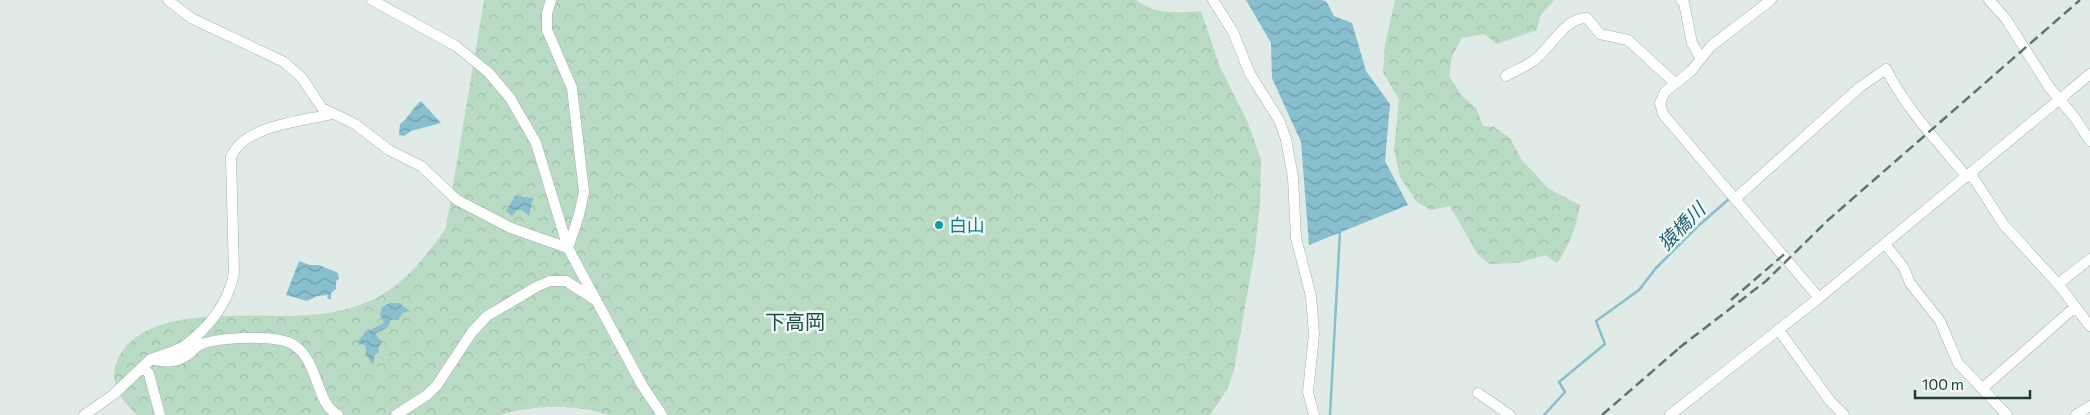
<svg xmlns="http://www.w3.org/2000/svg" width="2090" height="415" viewBox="0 0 2090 415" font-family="Commissioner,'Noto Sans JP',sans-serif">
	<defs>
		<pattern id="forest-crowns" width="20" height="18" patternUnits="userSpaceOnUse" patternTransform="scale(1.25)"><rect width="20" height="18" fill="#b9dbc4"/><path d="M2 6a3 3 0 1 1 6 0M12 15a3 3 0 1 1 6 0" fill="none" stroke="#9fbda9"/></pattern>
		<pattern id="water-waves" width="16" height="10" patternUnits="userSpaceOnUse" patternTransform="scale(1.25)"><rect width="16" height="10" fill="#88bfcf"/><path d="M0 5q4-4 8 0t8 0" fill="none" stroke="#6f9ca9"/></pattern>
	</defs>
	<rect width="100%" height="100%" fill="#e0eae6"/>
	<path fill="url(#forest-crowns)" d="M484 0H1136C1155 15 1178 13 1201 11L1220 67 1248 123 1261 160 1260 203 1255 250 1234 370 1228 388 1210 415H608C579 404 530 405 501 415H137C121 399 107 383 118 359 146 301 255 320 308 315 329 314 351 309 370 301 402 287 427 256 446 228Z
		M1395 0H1554L1540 16 1537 30 1497 44 1484 34 1462 38 1452 56 1449 76 1462 96 1476 108 1483 126 1494 127 1510 138 1521 159 1549 189 1580 205C1576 228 1570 244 1557 263L1545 255 1518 263 1489 264 1477 253 1450 206 1431 210 1417 202 1400 177 1394 150 1399 100 1383 72 1385 45Z"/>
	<path fill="url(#water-waves)" d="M1246 0H1321L1326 1 1334 16 1352 23 1366 71 1390 104 1385 161 1408 205 1309 245 1301 142 1272 78 1271 43Z
		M421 101 441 123 411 131 404 136 399 135 400 124C407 120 412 108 421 101Z
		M515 196 533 198 529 216 522 210H517L512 216 506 211Z
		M299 261 310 265H319L338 273 339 279 336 281V289L331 293V300L327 298 328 295 317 296 307 301 286 295Z
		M390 303H399L410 311 403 313 398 320H391L388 327 375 334 382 342 378 348 379 352 375 355 373 365 366 355V346L357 342 366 332 384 323 380 314 382 307Z"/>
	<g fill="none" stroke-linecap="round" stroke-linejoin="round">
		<path stroke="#88bfcf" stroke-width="2.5" d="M1330 415 1340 231
			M1544 415 1565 392 1559 382 1605 344 1596 321 1639 290 1656 268 1697 227 1730 198"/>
		<g stroke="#a3b2ad" stroke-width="11">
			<path id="minor" d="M168 0 191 18 284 62 302 78 322 108 355 124 389 150 421 166 457 200 511 228 568 248
				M372 0 456 46 489 73 510 98 536 143 568 248 642 385 662 415
				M551 0 547 13V30L572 88 584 192 579 215 568 248
				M1213 0 1233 32 1250 74 1279 120 1286 139 1293 177 1296 238 1311 296 1314 334 1308 392 1314 415
				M1681 0 1684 3 1692 43 1700 57
				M1771 0 1711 46 1691 71 1665 92 1660 103 1663 114 1819 298
				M1989 0 2006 19 2049 87 2075 118 2090 141
				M1506 76C1514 71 1525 67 1533 61 1550 50 1564 17 1587 18L1600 34 1628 40 1675 83
				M1971 174 2004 225 2058 284 2090 326
				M1736 198 1860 87 1886 69C1906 109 1938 142 1967 177
				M1885 244 1904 268 1910 283 1940 321 1958 363 2007 415
				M2058 284 2090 259
				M1778 329 1830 401 1844 415
				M151 359C161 355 174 352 184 346 208 329 229 302 234 273L231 157C244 125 303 121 333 114
				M143 367 149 374 160 415
				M1983 388 2075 307
				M1478 393 1510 415
				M84 415 113 395 151 359C161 361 174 364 184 357 190 354 194 348 199 345 219 337 276 334 294 345 320 363 315 403 338 415
				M396 415 427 395 437 385 472 332 487 316 538 286 550 281H566L597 301
				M1670 415 1819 298 2090 74
				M2076 415 2090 406"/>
		</g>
		<use href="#minor" stroke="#fff" stroke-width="10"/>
		<path stroke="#5b7670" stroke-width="2.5" stroke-dasharray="10 5" stroke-linecap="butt" d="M1731 300 1788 251
			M1679 348 1766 281 1827 221 2080 0
			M1602 415 1685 343"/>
	</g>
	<circle fill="#0f9aa8" stroke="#f0f7f4" stroke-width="2" cx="939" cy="225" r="5"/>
	<g text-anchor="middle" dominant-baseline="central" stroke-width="5" stroke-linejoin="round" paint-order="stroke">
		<g font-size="18" fill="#0d838f" stroke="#f0f7f4" text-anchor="start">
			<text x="949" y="225">白山</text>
		</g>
		<g font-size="19" font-style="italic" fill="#1d6074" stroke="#f0f7f4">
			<text transform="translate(1681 226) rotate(-45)">猿橋川</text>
		</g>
		<g font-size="20" fill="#1d4c43" stroke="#f0f7f4">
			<text x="795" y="321">下高岡</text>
		</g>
	</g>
	<path d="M1915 390v8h115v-8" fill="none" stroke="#213a35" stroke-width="2.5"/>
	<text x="1922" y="390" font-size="15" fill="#213a35" stroke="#f0f7f4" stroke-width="4" paint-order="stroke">100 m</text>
</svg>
